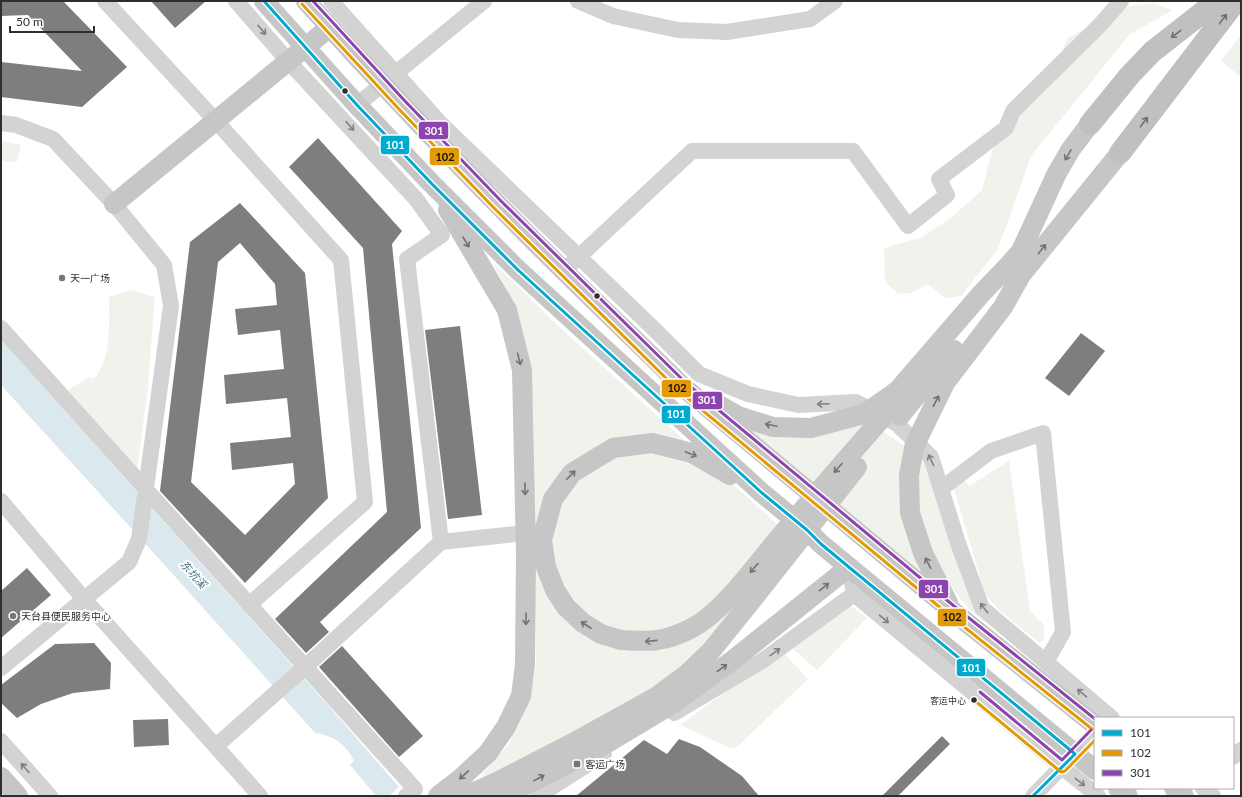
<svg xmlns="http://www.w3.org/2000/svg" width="1242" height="797" viewBox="0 0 1242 797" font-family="Lato,'Noto Sans SC',sans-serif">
	<rect width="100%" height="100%" fill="#fff"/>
	<path fill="#f0f3ec" d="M1153 3 1173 10 1130 34 1031 156 998 249 961 296 945 298 928 284 911 293 898 294 885 281 884 248 922 237 951 218 982 190 1000 121 1057 62 1068 38 1129 6Z
		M1241 35V77L1221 61Z
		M1 141 21 145 17 162 1 161Z
		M493 263 522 290 555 323 790 536 726 621 694 656 661 684 486 779 482 775 509 744 522 718 531 695 536 662 533 399 524 336 506 288Z
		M131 290 155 297 148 387 137 471 65 392 89 377 94 379C112 357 109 324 109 297Z
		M865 420 905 446 926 576 745 426Z
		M924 458 974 608 987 624 968 608 940 572 918 524V462Z
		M1009 461 1030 611 1044 625V639L1040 643 1001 612 985 594 952 482 959 474 969 486Z
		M846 602 867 618 817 670 789 645Z
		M782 651 808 679 736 748H730L680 725Z"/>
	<path fill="#dbe8ee" d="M1 340 326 703 399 787 389 796H376L350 765 354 761C347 745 333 735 315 733L161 561 1 385Z"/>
	<path fill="#7e7e7e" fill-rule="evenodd" d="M1 1H63L127 67 82 107 1 97V62L82 71 28 15 1 16Z
		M151 1H206L175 28Z
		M318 138 402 231 392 244 421 528 320 622 329 632 306 653 275 619 387 512 363 248 289 167Z
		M240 203 305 273 328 498 245 583 160 491 190 242ZM240 243 275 284 277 305 235 309 238 335 280 330 284 369 224 375 226 404 287 398 291 437 230 443 232 470 293 463 295 484 245 535 191 482 218 262Z
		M460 326 482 515 448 519 425 330Z
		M1081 333 1105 351 1069 396 1045 378Z
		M27 568 51 595 1 638V591Z
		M94 643 111 663 110 689 73 693 41 704 17 718 1 703V685L55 644Z
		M342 646 423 736 399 757 319 667Z
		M168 719 169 745 134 747 133 720Z
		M942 736 950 744 898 796H882Z
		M679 739 700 747 742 776 759 796H576L644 740 667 754Z"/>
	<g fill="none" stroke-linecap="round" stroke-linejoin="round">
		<path stroke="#d3d3d3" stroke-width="16" d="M105 1 215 120 341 260 365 502 249 605
			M236 1 289 62 416 199 442 235 407 259 441 542 525 533
			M331 1 442 125 656 331 699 374 748 394 798 405 856 402 897 424 931 457 958 543 982 608 1112 718
			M578 1 613 16 678 30 727 32 810 19 835 1
			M357 105 484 1
			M1 123 16 125 53 139 114 204 164 265 171 306 139 539 129 562 1 668
			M571 264 692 151H853L908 226 947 195 939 179 1006 128 1013 111 1100 25 1121 1
			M1 328 415 789 406 796
			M941 489 991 451 1043 433 1063 632 1046 662
			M1 501 84 599 260 796
			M852 583 854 594 1062 767 1098 796
			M674 713 762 661 854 594
			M1 741 50 796
			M216 746 305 667 441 542
			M1233 757 1241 750
			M1203 788 1213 796
			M538 796 604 754
			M1033 796 1095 733"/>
		<path stroke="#c6c6c6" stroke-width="20" d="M264 1 357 105 432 184 518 270 762 493 807 530 821 544 1095 770
			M306 1C389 93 475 183 563 270 602 309 643 347 682 386L951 610 1095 725
			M114 204 330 27
			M880 403 898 390 981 294 1008 266 1021 251 1057 173 1071 149 1090 124
			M717 404 738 416 773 427 811 428 864 414
			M900 416 954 350
			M919 436 945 383 1003 307 1021 275 1120 153
			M914 448 909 475 910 513 923 553 948 603
			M621 640 601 634 583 623 566 607 555 590 546 567 542 540 553 499 572 473 613 448 652 443 692 453 730 475
			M1 777 18 796
			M495 783 569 745 656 697 687 674 711 651 748 605
			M1118 788 1128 796
			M1174 788 1184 796
			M438 796 460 779 488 753 506 727 521 696 525 664 526 555 522 370 507 310 448 210
			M465 796 495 783 479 796
			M504 796 599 748 674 703 733 660 849 567"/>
		<path stroke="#c0c0c0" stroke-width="22" d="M1090 124 1130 75 1152 52 1217 1
			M1120 153 1236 1"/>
		<path stroke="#c6c6c6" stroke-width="20" d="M864 414 880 403
			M914 448 919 436
			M748 605 857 467
			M621 640C651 642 665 642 692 628 723 612 755 566 778 539 815 495 853 451 891 408"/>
		<g stroke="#fff" stroke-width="6">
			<path id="bus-1" d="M264 1 357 105 432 184 518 270 762 493 807 530 821 544 1075 754 1033 796"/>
		</g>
		<g stroke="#fff" stroke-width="6">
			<path id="bus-2" d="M302 4 397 107 494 208 678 390 948 614 1092 729
				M974 700 1061 772 1065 771 1095 740"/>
		</g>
		<g stroke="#fff" stroke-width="6">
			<path id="bus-3" d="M313 1 404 100 501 201 685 382 954 606 1095 719
				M980 692 1062 760 1091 730"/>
		</g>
		<use href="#bus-1" stroke="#00a9ce" stroke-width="3"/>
		<use href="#bus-2" stroke="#e39a05" stroke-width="3"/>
		<use href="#bus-3" stroke="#8e44ad" stroke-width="3"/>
	</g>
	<defs><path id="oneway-shaft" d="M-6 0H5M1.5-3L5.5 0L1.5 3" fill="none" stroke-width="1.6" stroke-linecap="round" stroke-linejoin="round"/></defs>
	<g stroke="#707070">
		<use href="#oneway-shaft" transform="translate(1223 19) rotate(-53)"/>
		<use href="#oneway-shaft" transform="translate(1176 34) rotate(143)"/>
		<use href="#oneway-shaft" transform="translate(1144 122) rotate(-53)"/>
	</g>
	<g stroke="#808080">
		<use href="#oneway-shaft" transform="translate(262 30) rotate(49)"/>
		<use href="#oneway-shaft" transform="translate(350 126) rotate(48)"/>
		<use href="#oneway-shaft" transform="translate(823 404) rotate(177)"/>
		<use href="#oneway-shaft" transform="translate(931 460) rotate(-115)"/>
		<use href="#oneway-shaft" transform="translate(984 608) rotate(-127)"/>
		<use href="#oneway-shaft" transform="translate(884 619) rotate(40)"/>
		<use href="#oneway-shaft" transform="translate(775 652) rotate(-36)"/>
		<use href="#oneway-shaft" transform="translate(1082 693) rotate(-140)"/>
		<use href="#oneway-shaft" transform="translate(25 768) rotate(-131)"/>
		<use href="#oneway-shaft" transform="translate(1080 782) rotate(38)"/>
	</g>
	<g stroke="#727272">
		<use href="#oneway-shaft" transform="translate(1068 155) rotate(120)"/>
		<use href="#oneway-shaft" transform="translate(466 242) rotate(59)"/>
		<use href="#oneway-shaft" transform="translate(1042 249) rotate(-51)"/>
		<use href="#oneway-shaft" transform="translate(519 359) rotate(76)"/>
		<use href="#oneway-shaft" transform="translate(936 401) rotate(-63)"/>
		<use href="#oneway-shaft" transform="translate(771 425) rotate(-168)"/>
		<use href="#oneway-shaft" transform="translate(691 454) rotate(22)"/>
		<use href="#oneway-shaft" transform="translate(838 468) rotate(131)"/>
		<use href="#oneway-shaft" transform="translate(571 475) rotate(-46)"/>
		<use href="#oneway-shaft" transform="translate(525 489) rotate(89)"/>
		<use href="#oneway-shaft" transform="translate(928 563) rotate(-117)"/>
		<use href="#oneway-shaft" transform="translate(754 568) rotate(130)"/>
		<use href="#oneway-shaft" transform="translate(824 587) rotate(-39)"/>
		<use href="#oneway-shaft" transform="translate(526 619) rotate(90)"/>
		<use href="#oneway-shaft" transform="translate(586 625) rotate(-147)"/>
		<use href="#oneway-shaft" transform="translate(651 641) rotate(174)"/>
		<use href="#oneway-shaft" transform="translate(722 668) rotate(-36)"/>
		<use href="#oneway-shaft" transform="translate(464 775) rotate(137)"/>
		<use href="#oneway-shaft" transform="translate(539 778) rotate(-27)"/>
	</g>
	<g fill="#2e2e2e" stroke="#fff" stroke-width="1.5">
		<circle cx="345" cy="91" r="3.5"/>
		<circle cx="597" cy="296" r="3.5"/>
		<circle cx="974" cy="700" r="3.5"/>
	</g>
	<g fill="#777" stroke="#fff" stroke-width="1.5">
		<circle cx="62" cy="278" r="4"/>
		<circle cx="13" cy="616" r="4"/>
		<rect x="573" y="760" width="8" height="8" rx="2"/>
	</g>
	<g text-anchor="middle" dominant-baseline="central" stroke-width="4" stroke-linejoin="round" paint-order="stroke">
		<g font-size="9" fill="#2e2e2e" stroke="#fff" text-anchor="end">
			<text x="966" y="700">客运中心</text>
		</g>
		<g font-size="10" fill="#2e2e2e" stroke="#fff" text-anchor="start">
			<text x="70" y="278">天一广场</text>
			<text x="21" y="616">天台县便民服务中心</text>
			<text x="585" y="764">客运广场</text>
		</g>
		<g font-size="11" font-style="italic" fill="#457186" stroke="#fff">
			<text transform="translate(194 574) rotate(48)">东坑溪</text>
		</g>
	</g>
	<g stroke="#fff" stroke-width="1.5">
		<rect x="418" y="121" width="31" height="19" rx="4" fill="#8e44ad"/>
		<rect x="380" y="135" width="30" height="20" rx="4" fill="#00a9ce"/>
		<rect x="429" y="147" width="31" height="19" rx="4" fill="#e39a05"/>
		<rect x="661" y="379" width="31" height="19" rx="4" fill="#e39a05"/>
		<rect x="692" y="391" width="31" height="19" rx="4" fill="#8e44ad"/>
		<rect x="661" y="405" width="30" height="19" rx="4" fill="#00a9ce"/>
		<rect x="918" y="579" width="31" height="20" rx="4" fill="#8e44ad"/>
		<rect x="937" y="608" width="30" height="19" rx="4" fill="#e39a05"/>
		<rect x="956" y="658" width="30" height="19" rx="4" fill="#00a9ce"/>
	</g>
	<g font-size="11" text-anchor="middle" font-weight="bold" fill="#fff">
		<text x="434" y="135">301</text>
		<text x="395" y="149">101</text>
		<text x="707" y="404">301</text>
		<text x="676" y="418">101</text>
		<text x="934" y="593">301</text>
		<text x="971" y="672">101</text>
	</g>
	<g font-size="11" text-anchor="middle" font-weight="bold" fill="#111">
		<text x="445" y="161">102</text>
		<text x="677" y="392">102</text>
		<text x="952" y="621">102</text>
	</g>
	<rect width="1242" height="797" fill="none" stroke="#2e2e2e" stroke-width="4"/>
	<rect x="1094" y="717" width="140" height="72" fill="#ffffff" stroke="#ababab"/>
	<rect x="1102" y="730" width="20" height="6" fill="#00a9ce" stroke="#ababab"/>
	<text x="1130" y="737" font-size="12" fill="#2e2e2e">101</text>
	<rect x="1102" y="750" width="20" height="6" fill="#e39a05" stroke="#ababab"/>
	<text x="1130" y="757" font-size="12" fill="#2e2e2e">102</text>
	<rect x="1102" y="770" width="20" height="6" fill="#8e44ad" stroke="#ababab"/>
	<text x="1130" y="777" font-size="12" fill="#2e2e2e">301</text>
	<path d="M10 26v6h84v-6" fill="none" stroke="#2e2e2e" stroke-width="2"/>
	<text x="16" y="26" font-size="12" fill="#2e2e2e" stroke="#ffffff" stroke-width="3" paint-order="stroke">50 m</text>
</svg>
